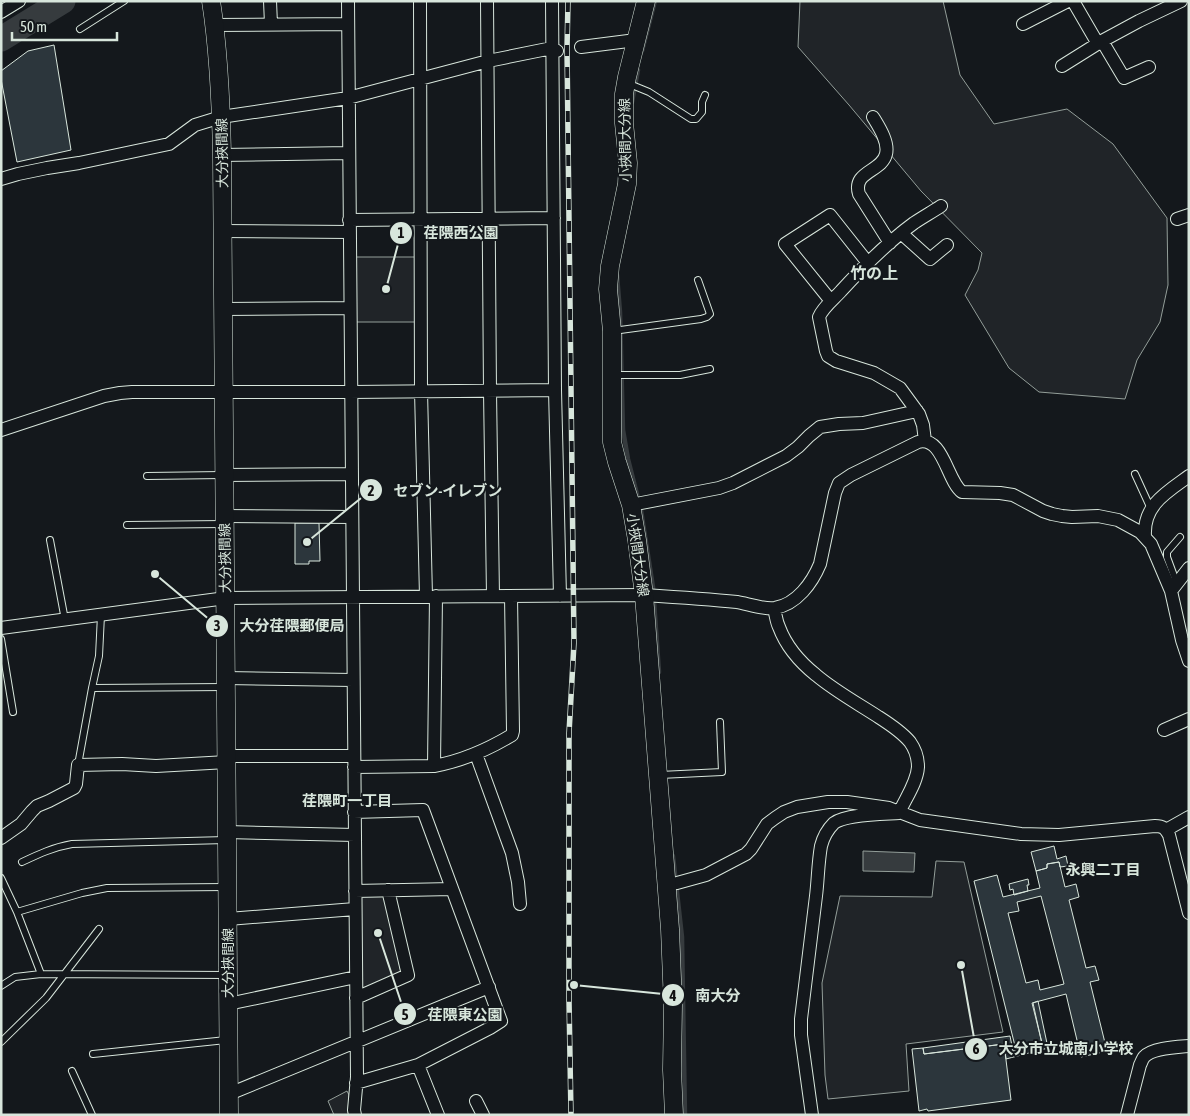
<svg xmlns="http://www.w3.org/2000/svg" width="1190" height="1116" viewBox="0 0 1190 1116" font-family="'Asap Condensed','Noto Sans JP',sans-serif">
	<rect width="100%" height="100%" fill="#14181c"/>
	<path fill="#202428" stroke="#939e99" d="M800 1H943L960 75 994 124 1067 109 1113 144 1167 218 1168 285 1160 322 1137 360 1125 399 1039 392 1009 368 965 295 978 270 982 253 921 191 849 105 798 47Z
		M355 257H416L417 322H355Z
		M936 861 964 862 1003 1032 906 1044 909 1091 828 1099 825 1075 822 983 840 896 932 897Z
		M364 894H382L387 900 401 973 365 989 361 988 360 899Z
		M347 1091 349 1095 348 1112 349 1115H334L328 1101Z"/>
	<path fill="#363b3e" stroke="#939e99" d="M863 851 915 853 914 872 863 871Z"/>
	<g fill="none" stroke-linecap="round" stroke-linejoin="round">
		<path stroke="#363b3e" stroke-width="4.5" d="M642 51 655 1
			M632 102 638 70
			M617 275 620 312 623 430 628 459 641 510 653 587 659 672
			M673 856 682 937 685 1115"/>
		<path stroke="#363b3e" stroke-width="25" d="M1 39 63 1"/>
	</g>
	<path fill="#2c363c" stroke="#d8e6dc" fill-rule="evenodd" d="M54 45 71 150 17 162 1 79V71L28 51Z
		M295 523H319L320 561H309V564H295Z
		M1054 846 1057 859 1066 856 1068 866 1060 867 1059 862 1047 864V868L1036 871 1031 852Z
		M1059 862 1065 887 1076 884 1079 897 1069 900 1086 968 1095 966 1099 980 1090 982 1107 1051 1081 1057 1066 994 1032 1003 1042 1043 1016 1050 974 881 997 875 1003 897 1040 888 1036 871 1047 868V864ZM1041 896 1064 984 1040 990 1038 980 1026 983 1008 913 1019 911 1017 902Z
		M1028 879 1029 885H1027L1028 891 1014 895 1013 889 1010 890 1009 884Z
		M1038 1001 1048 1048 1006 1059 1004 1044 924 1054 923 1048 1010 1036 1013 1051 1042 1044 1033 1003Z
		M1004 1044 1011 1100 928 1111 927 1109 919 1111 912 1049 923 1048 924 1054Z"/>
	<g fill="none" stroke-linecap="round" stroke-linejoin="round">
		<g stroke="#d8e6dc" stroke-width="8">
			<path id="service" d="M80 29 124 1
				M627 83 649 92 691 119H696L702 112V102L705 95
				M613 331 701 319 707 317 710 314 698 280
				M613 375H680L710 369
				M1135 474 1151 509
				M147 476 223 475
				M127 525 223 524
				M50 540 65 620
				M1177 584 1167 557V552L1180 537
				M1 639 13 712
				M92 688 225 687
				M78 765 92 688 99 656 101 615
				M660 775 722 772 720 722
				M22 862C39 854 54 847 72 844L226 840
				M1 878 17 912 41 974
				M17 912 82 893 107 888 226 887
				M1 986 15 977 41 974 227 975
				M1 1042 46 998 99 929
				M93 1054 226 1040
				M72 1071 92 1115"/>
		</g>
		<g stroke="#d8e6dc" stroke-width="14">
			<path id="minor" d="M270 1 271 24
				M348 1 357 1077 354 1110 355 1115
				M420 1 421 391 426 596
				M487 1 490 391 493 596
				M552 1 555 390 560 596
				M1073 1 1098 44
				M1 12 19 1
				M1023 24 1068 1
				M214 25 348 24
				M1102 41 1124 78 1149 67
				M581 47 636 40
				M1062 66 1102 41 1139 21 1181 1
				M873 117C879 127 889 142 886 154 882 172 852 171 859 194L890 243
				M222 155 349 153
				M1 179 18 174 47 168 79 163 169 144 195 125 221 117 348 98 488 61 552 48 557 51
				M1177 219 1189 215
				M349 220 554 218
				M223 231 350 232
				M901 233 930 259 947 245
				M831 301 785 244 830 215 868 263
				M223 309 350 308
				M1 430 104 396 120 393 132 392H351L555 390
				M925 441 923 425 919 414 900 388 874 373 836 361 828 356 826 351 819 317C823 307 834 299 841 291 863 267 888 242 914 223 923 217 932 212 941 206
				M224 475 352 474
				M631 505 719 488 733 483 786 456 798 447 809 436 820 427 839 424 863 423 917 411
				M225 516 352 517
				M1145 536C1143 505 1167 492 1189 476
				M1171 591 1189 568
				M774 609C776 615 776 621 779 627 786 646 801 663 816 675 835 691 857 703 877 716 888 723 901 731 910 742 915 749 918 759 918 767 917 783 905 799 899 813 883 814 846 814 834 823 828 829 823 838 821 846 818 863 818 880 816 896 811 937 806 978 801 1019V1035L812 1115
				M1 628 226 598 644 595C675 597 706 599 737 602 748 604 766 610 775 608 797 604 812 583 820 564L835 493 839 483 851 475 918 442C943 435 947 481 962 492L1000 493 1013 495 1043 511 1052 514 1062 516 1072 517 1098 516 1118 520 1140 532 1151 544 1171 591 1182 640 1189 661
				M226 678 353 680
				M1164 730 1189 719
				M476 754 512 853 518 882 520 904
				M227 756H354
				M434 766 436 596
				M354 767 434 766C462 761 487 750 512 735L513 731 511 596
				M354 812 423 810 501 1021 490 1028 418 1065 356 1083
				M1166 830 1189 817
				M227 832 355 835
				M1 838 21 824 32 811 37 806 49 801 74 788 76 784 78 765 122 764 156 766 227 762
				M667 884 677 883 706 875 746 854 751 849 767 824 775 818 784 812 797 807 828 802H847L889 808 920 820 1021 834 1059 835 1155 826C1163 826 1165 828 1169 835L1189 913
				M355 891 452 889
				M228 919 355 909
				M356 998 408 975 388 890
				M228 1004 356 977
				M418 1065 438 1115
				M229 1094 489 987
				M476 1101 483 1115
				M1127 1115 1140 1065C1141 1063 1143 1058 1144 1057 1152 1048 1177 1047 1189 1046"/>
		</g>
		<g stroke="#d8e6dc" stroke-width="19">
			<path id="secondary" d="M211 1C219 52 221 103 222 155L229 1115
				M646 1 627 77 624 94V123L628 163 627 184 610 266 608 289 612 331V442L617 462 631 505 637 540 644 595 670 929 673 1004 672 1070 674 1115"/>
		</g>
		<use href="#service" stroke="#14181c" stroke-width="6"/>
		<use href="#minor" stroke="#14181c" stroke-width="12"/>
		<use href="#secondary" stroke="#14181c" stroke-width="18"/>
		<g stroke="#d8e6dc" stroke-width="5.5">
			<path id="rail" d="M568 1 567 49 574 643 569 733V1000L571 1115"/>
		</g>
		<use href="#rail" stroke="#14181c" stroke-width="4" stroke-dasharray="11" stroke-linecap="butt"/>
	</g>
	<g text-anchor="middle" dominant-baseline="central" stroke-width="4" stroke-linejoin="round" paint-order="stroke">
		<g font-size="14" fill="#d8e6dc" stroke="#14181c">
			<text transform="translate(625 140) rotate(-91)">小挾間大分線</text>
			<text transform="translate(222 153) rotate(-91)">大分挾間線</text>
			<text transform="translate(638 555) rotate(82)">小挾間大分線</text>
			<text transform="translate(225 558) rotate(-91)">大分挾間線</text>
			<text transform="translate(228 963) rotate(-90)">大分挾間線</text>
		</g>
		<g font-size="15" font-weight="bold" fill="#d8e6dc" stroke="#14181c">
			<text x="347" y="800">荏隈町一丁目</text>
			<text x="1103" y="869">永興二丁目</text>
		</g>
		<g font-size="16" font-weight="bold" fill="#d8e6dc" stroke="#14181c">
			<text x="874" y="273">竹の上</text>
		</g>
	</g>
	<path fill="none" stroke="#d8e6dc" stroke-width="2" d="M386 289L401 233M307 542L371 490M155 574L217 626M574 985L673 995M378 933L405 1014M961 965L976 1049"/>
	<g fill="#d8e6dc" stroke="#14181c" stroke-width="2">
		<circle cx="386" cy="289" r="5"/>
		<circle cx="307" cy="542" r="5"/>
		<circle cx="155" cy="574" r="5"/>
		<circle cx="574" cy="985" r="5"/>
		<circle cx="378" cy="933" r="5"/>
		<circle cx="961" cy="965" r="5"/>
		<circle cx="401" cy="233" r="12"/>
		<circle cx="371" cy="490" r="12"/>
		<circle cx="217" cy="626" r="12"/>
		<circle cx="673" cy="995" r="12"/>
		<circle cx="405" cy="1014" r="12"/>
		<circle cx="976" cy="1049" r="12"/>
	</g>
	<g font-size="15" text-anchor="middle" font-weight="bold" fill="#111">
		<text x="401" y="238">1</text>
		<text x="371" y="496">2</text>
		<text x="217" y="631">3</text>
		<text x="673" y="1001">4</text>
		<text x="405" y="1020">5</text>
		<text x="976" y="1054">6</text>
	</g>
	<g font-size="15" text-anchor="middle" font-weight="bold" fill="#d8e6dc" stroke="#14181c" stroke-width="4" stroke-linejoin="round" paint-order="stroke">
		<text x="461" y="238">荏隈西公園</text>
		<text x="448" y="496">セブン-イレブン</text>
		<text x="292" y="631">大分荏隈郵便局</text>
		<text x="718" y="1001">南大分</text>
		<text x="465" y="1020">荏隈東公園</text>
		<text x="1066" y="1054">大分市立城南小学校</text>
	</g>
	<rect width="1190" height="1116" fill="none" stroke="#d8e6dc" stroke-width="5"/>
	<path d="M12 32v8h105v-8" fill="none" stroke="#d8e6dc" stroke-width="2.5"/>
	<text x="20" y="32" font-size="15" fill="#d8e6dc" stroke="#14181c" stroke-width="4" paint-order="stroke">50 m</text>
</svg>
